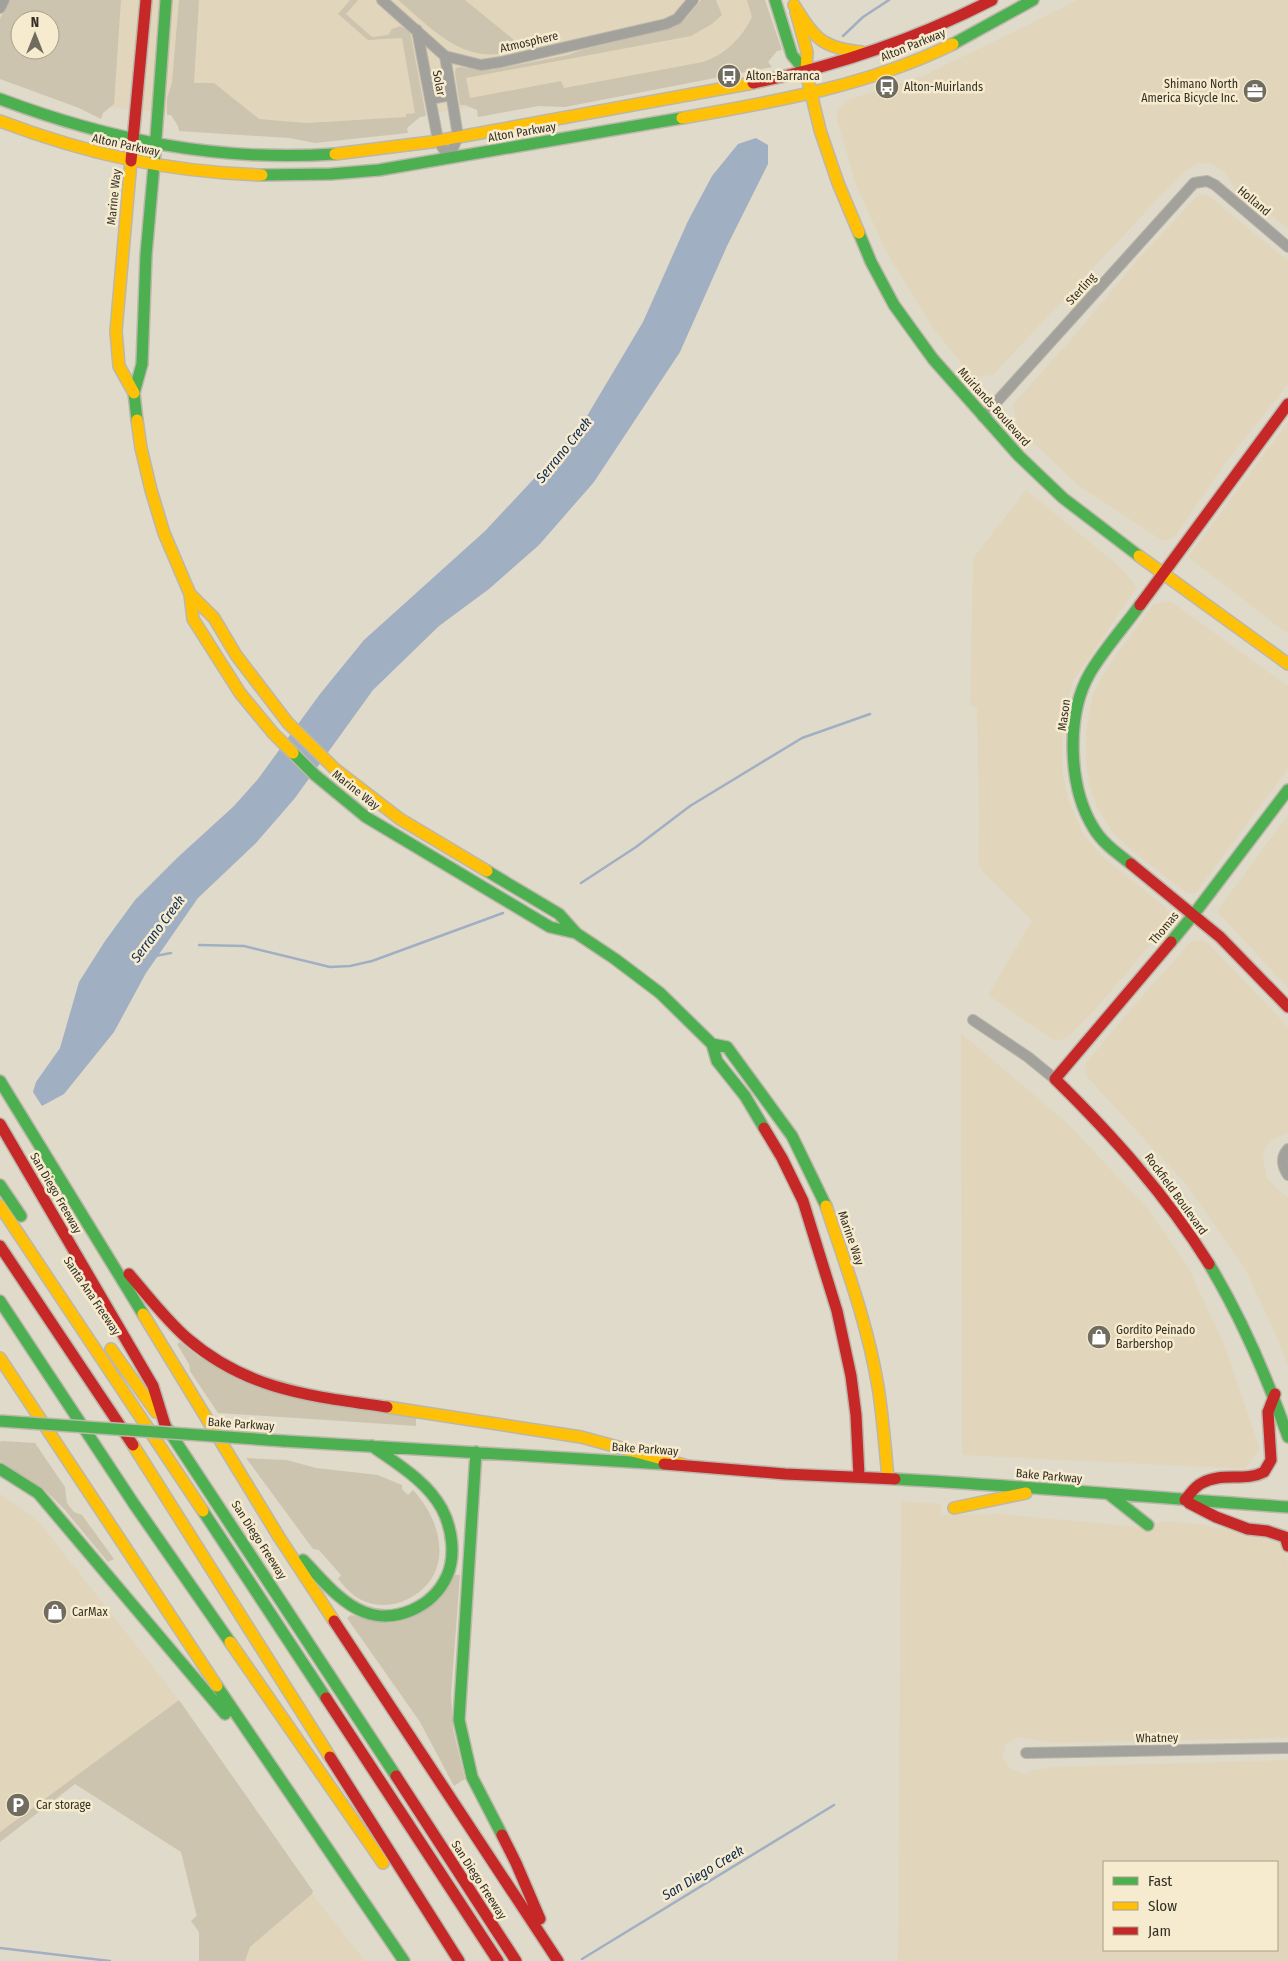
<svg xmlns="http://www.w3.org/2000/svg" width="1288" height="1961" viewBox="0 0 1288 1961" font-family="'Fira Sans Condensed',sans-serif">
	<rect width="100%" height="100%" fill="#e0daca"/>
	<path fill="#e1d6bb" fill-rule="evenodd" d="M0 0H750L756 23 715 70 406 117 306 123 102 107 0 69ZM20 20H50V50H20Z
		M1078 0H1288V229L1269 213 1236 190 1225 173 1212 164 1199 163 1182 173 993 375 973 377 932 327 887 253 856 185 837 120V110L847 100 923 76Z
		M1203 195H1208L1288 261V384L1224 465 1174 538 1163 541 1078 485 1018 428 1013 404 1069 342 1135 263 1196 197Z
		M1288 422V634L1188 557Z
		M1026 490 1119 566 1137 587 1073 681 1063 718 1062 769 1068 799 1083 834 1102 856 1165 907 1170 915V921L1094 1011 1067 1038 1055 1041 988 995 1032 921 983 872 978 862 979 826 977 707 970 706 973 558Z
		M1170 601 1288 686V769L1197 891 1194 893H1187L1129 848 1113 833 1097 807 1089 784 1086 762V734L1089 713 1093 694 1102 677 1116 655 1154 604Z
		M1288 815V988L1217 911Z
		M1201 940 1208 943 1288 1027V1133L1270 1141 1265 1148 1263 1159 1267 1179 1288 1198V1366L1277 1337 1245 1269 1185 1183 1086 1076 1085 1064 1137 1002 1191 942Z
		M961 1033 1067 1123 1149 1210 1188 1267 1224 1344 1260 1449 1245 1469 962 1455Z
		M0 1494 28 1513 40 1523 179 1700 0 1832Z
		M901 1501 941 1504V1515L1000 1514 1139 1527 1166 1521 1204 1525 1263 1537 1285 1546 1288 1567V1738L1051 1743 1018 1737 1005 1745 1003 1757 1008 1767 1026 1775 1030 1771 1052 1767 1288 1760V1961H898ZM1104 1862H1277V1950H1104Z
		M312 1894 365 1961H245L250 1947Z"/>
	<path fill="#ccc4ae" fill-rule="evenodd" d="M9 0H121L114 104 103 113 101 119 79 108 0 79V19ZM20 20H50V50H20Z
		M179 0H199L194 83H214L259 119 306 123 406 117V114L415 113 402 38 368 40 338 14 350 0H358L346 14 372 37 388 35 392 29 400 26 410 31 426 116 420 117 407 128 408 133 315 143 289 138 179 131 178 126 171 115H167V98L172 83Z
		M398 0H465L514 40 526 43C518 52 514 51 503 53 460 62 428 25 398 0Z
		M701 0H716L722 15 712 24 691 36 466 78 470 98 561 81 564 88 703 62C726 54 741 39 752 17L747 0H765L782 50 777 51 768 62 772 67 565 107 539 106 478 117 477 110 465 105H460L455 73 456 68 460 67 491 70 568 55 581 50 675 27 687 17Z
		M180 1342 199 1357 416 1418V1426L218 1413 190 1371 189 1364 177 1344Z
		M2 1441 35 1443 65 1487 67 1503 74 1512 82 1515 114 1559 108 1562 64 1509 43 1488 0 1461V1442Z
		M246 1458 287 1460 316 1468 378 1475 402 1485V1489L408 1495 413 1490C443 1522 455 1575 408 1599 395 1606 378 1607 364 1601 353 1597 345 1587 338 1579L341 1575 319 1550 313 1549Z
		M452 1575H460L451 1694 453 1729 465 1779 454 1786 420 1722 347 1618 351 1615 391 1623Z
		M179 1700 313 1891 312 1894 250 1947 245 1961H199V1932L191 1921 197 1915 196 1913 181 1852 75 1784 0 1842V1832Z"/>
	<path fill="#a1afc2" d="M756 138 768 145V164L727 246 680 352 594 482 539 545 489 589 439 626 373 690 295 798 256 843 198 898 146 973 114 1032 64 1094 42 1106 33 1092 36 1082 60 1048 79 982 105 941 135 900 177 858 234 806 258 779 320 694 364 640 485 531 556 455 587 416 643 322 688 221 712 176 738 144Z"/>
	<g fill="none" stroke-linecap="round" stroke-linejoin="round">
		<path stroke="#a1afc2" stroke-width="2.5" d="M843 36 863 17 889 0
			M581 883 636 847 690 806 802 738 870 714
			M199 945 244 946 330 967 350 966 372 961 503 913
			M155 956 171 953
			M0 1948 110 1961
			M582 1959 834 1805"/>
		<g stroke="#bcb7ab" stroke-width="12">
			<path id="street" d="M382 0 445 56 481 65 501 62 666 24 677 19 693 0
				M0 8 4 0
				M417 30 438 140 449 158
				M445 56 458 136 449 158
				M430 99 451 95
				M983 417 1194 183 1207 181 1215 185 1288 247
				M973 1020 1028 1057 1055 1079
				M1288 1149C1280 1158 1282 1166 1288 1175
				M1026 1753 1288 1748"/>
		</g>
		<g stroke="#bcb7ab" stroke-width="14">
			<path id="fast" d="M775 0 792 55 806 72
				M953 44 1033 0
				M0 99C109 140 218 162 335 154
				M154 165 166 0
				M262 175 331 174 379 170 682 118
				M859 233 871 262 894 305 933 359 1019 456 1063 498 1139 556
				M137 420 134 393 142 364 146 255 154 165
				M293 753 315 775 366 817 550 927 576 933
				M1131 864C1117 853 1102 843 1093 827 1068 786 1066 714 1090 673 1104 649 1124 627 1140 605
				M487 871 559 914 576 933 615 959 660 993 712 1044 717 1061 745 1096 764 1128
				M1171 942 1194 914 1288 790
				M712 1044 727 1047 792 1136 826 1206
				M0 1081 143 1314
				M0 1185 21 1216
				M1209 1264C1242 1319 1267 1377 1288 1437
				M0 1301 134 1504 230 1642
				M165 1425 396 1776
				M283 1441 664 1464
				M476 1452 459 1720 472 1777 502 1835
				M0 1469 38 1493 225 1714
				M895 1479C1026 1486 1157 1498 1288 1507
				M1110 1495 1148 1525
				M203 1511 326 1698
				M303 1560C321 1578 339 1602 364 1612 395 1624 433 1607 447 1576 456 1556 452 1528 442 1509 427 1481 397 1464 372 1446
				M217 1686 404 1961"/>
		</g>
		<g stroke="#bcb7ab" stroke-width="14">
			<path id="slow" d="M794 5C815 38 821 48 862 52
				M796 12 807 52 806 72 820 130 838 183 859 233
				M682 118C773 102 868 86 953 44
				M0 121C87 154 168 172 262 175
				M335 154 431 142 753 83
				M131 161 116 331 119 366 134 393
				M137 420 141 448 151 490 164 533 190 594 193 619 240 693 273 733 293 753
				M1139 556 1288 664
				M190 594 214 618 236 655 288 723 335 769 400 819 487 871
				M0 1206 203 1511
				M826 1206C846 1266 868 1325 878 1387 883 1417 885 1448 888 1478
				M143 1314 279 1537 334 1621
				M111 1349 156 1412
				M0 1358 217 1686
				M387 1407 581 1437 684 1465
				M133 1445 330 1757
				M954 1508 1026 1493
				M230 1642 383 1863"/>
		</g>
		<g stroke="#bcb7ab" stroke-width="14">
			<path id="jam" d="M753 83C837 66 916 39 992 0
				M131 161 146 0
				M1140 605 1288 404
				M1131 864 1220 937 1288 1007
				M1171 942 1055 1079C1113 1136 1166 1195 1209 1264
				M0 1124 153 1386 165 1425
				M764 1128 782 1158 803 1201 837 1311 851 1376 856 1415 859 1476
				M0 1246 133 1445
				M129 1274C148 1296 166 1320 188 1339 249 1391 312 1396 387 1407
				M664 1464 785 1474 895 1479
				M1185 1500C1190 1494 1195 1486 1202 1483 1221 1472 1245 1482 1264 1472L1271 1460 1268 1412 1275 1394
				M1189 1503 1216 1517 1248 1529 1267 1531 1285 1537 1288 1546
				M334 1621 558 1961
				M326 1698 498 1961
				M330 1757 459 1961
				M396 1776 516 1961
				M502 1835 516 1863 540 1919"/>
		</g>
		<use href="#street" stroke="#a3a19b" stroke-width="10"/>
		<use href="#fast" stroke="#4caf50" stroke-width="11"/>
		<use href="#slow" stroke="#ffc107" stroke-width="11"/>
		<use href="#jam" stroke="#c62828" stroke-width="11"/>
		<g stroke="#bcb7ab" stroke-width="14" stroke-linecap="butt">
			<path id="fast-bridge" d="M0 1421 283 1441"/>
		</g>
		<use href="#fast-bridge" stroke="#4caf50" stroke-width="11"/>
	</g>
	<defs>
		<g id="bus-disc" transform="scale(1.25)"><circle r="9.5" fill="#706c5f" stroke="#f6ebce"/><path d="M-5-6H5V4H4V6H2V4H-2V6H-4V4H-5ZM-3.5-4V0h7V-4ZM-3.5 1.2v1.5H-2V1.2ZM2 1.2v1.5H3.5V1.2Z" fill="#fff"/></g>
		<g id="office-disc" transform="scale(1.25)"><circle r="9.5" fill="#706c5f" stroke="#f6ebce"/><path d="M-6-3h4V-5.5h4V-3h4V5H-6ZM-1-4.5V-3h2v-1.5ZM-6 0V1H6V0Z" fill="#fff"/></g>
		<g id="shop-disc" transform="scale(1.25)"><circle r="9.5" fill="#706c5f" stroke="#f6ebce"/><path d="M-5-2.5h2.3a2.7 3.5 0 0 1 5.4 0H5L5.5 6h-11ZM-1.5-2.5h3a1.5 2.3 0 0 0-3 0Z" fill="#fff"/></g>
		<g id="parking-disc" transform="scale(1.25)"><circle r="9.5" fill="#706c5f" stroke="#f6ebce"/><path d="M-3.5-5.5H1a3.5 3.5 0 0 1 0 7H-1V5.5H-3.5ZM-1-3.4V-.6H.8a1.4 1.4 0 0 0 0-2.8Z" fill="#fff"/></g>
	</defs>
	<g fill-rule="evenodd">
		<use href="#bus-disc" x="729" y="76"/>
		<use href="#bus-disc" x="887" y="87"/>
		<use href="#office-disc" x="1255" y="91"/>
		<use href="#shop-disc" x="1099" y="1337"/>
		<use href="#shop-disc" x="55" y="1612"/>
		<use href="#parking-disc" x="18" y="1805"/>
	</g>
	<g text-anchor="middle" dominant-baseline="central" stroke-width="5" stroke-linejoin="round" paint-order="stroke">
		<g font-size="12" fill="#343025" stroke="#f6ebce">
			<text transform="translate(529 42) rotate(-13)">Atmosphere</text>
			<text transform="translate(913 45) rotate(-22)">Alton Parkway</text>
			<text transform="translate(439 83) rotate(79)">Solar</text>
			<text transform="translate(522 132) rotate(-10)">Alton Parkway</text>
			<text transform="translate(126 145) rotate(12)">Alton Parkway</text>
			<text transform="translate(114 197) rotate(-84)">Marine Way</text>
			<text transform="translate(1254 201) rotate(40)">Holland</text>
			<text transform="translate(1081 289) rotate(-48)">Sterling</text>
			<text transform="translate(994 407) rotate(48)">Muirlands Boulevard</text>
			<text transform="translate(1064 715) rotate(-82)">Mason</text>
			<text transform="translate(356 790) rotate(38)">Marine Way</text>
			<text transform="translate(1164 928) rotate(-50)">Thomas</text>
			<text transform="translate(56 1193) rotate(60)">San Diego Freeway</text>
			<text transform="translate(1176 1194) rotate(54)">Rockfield Boulevard</text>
			<text transform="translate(851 1238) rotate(71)">Marine Way</text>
			<text transform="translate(92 1296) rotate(56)">Santa Ana Freeway</text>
			<text transform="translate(241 1424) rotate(4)">Bake Parkway</text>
			<text transform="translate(645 1449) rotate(4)">Bake Parkway</text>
			<text transform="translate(1049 1476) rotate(5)">Bake Parkway</text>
			<text transform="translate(259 1540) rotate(57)">San Diego Freeway</text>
			<text transform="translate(1157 1738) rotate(-1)">Whatney</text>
			<text transform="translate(479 1880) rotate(57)">San Diego Freeway</text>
		</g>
		<g font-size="12" fill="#343025" stroke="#f6ebce" text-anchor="start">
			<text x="746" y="76">Alton-Barranca</text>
			<text x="1238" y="84" text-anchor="end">Shimano North<tspan x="1238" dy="14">America Bicycle Inc.</tspan></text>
			<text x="904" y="87">Alton-Muirlands</text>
			<text x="1116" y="1330">Gordito Peinado<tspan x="1116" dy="14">Barbershop</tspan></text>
			<text x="72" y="1612">CarMax</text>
			<text x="36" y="1805">Car storage</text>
		</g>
		<g font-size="14" font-style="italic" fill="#0b2a55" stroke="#f6ebce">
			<text transform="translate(564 450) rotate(-51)">Serrano Creek</text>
			<text transform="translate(158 929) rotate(-53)">Serrano Creek</text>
			<text transform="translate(703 1873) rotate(-31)">San Diego Creek</text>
		</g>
	</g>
	<rect x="1103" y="1861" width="175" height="90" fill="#f6ebce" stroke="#a8a08a"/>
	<rect x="1113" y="1877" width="25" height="8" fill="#4caf50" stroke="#a8a08a"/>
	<text x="1148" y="1886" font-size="15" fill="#343025">Fast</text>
	<rect x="1113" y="1902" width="25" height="8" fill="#ffc107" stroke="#a8a08a"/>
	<text x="1148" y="1911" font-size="15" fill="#343025">Slow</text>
	<rect x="1113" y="1927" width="25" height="8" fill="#c62828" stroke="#a8a08a"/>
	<text x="1148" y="1936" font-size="15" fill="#343025">Jam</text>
	<g transform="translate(35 35)"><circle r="24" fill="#f6ebce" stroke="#a8a08a"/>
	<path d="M0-4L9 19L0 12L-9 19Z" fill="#706c5f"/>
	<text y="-8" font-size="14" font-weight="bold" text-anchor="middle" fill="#343025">N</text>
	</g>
</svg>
